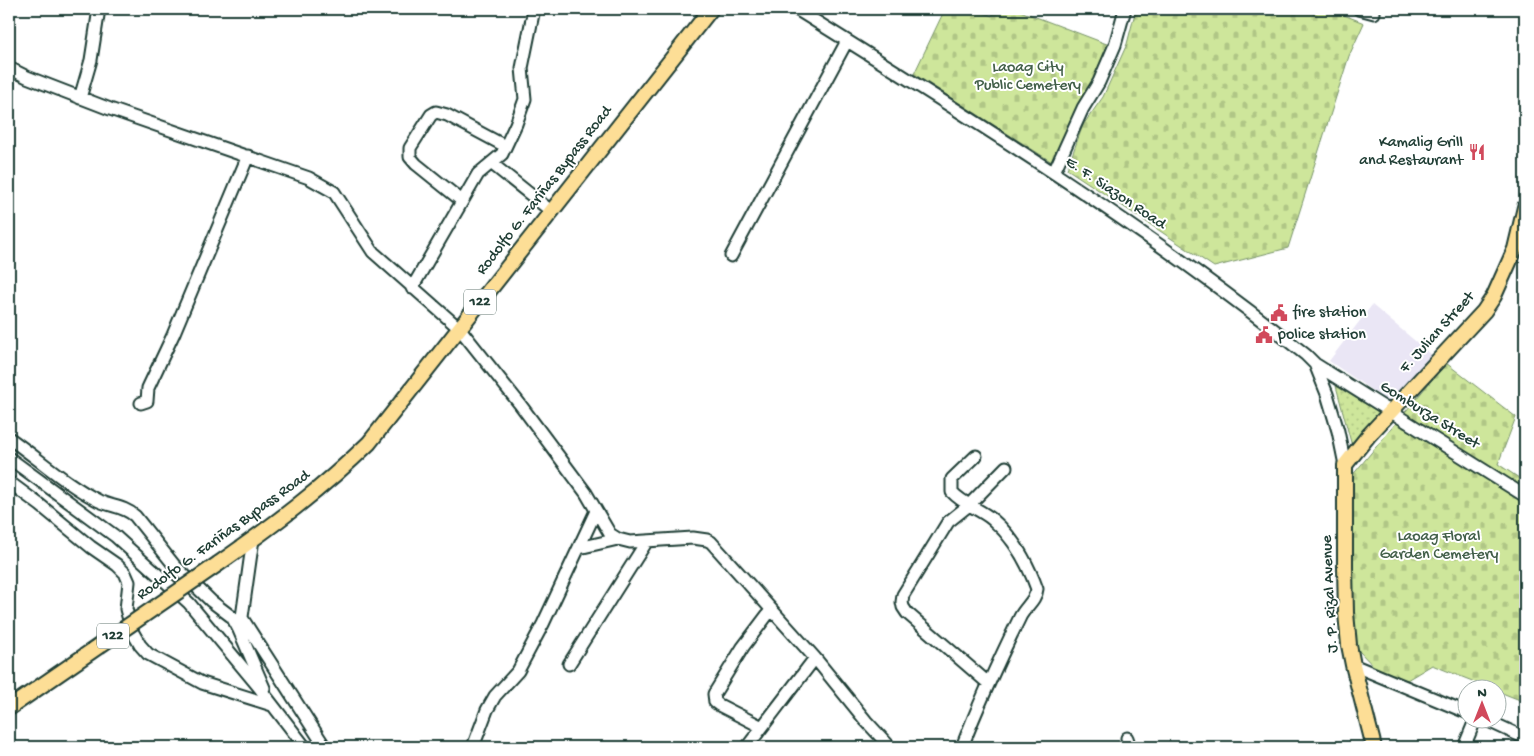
<svg xmlns="http://www.w3.org/2000/svg" width="1534" height="756" viewBox="0 0 1534 756" font-family="'Gochi Hand',sans-serif">
	<defs>
		<pattern id="cemetery-stones" width="16" height="16" patternUnits="userSpaceOnUse" patternTransform="scale(1.25)"><rect width="16" height="16" fill="#cee69b"/><path d="M2 7V4a2 2 0 0 1 4 0v3zM10 15v-3a2 2 0 0 1 4 0v3z" fill="#b0c686"/></pattern>
		<pattern id="park-dots" width="8" height="8" patternUnits="userSpaceOnUse" patternTransform="scale(1.25)"><rect width="8" height="8" fill="#cee69b"/><path d="M2 2h.1M6 6h.1" fill="none" stroke="#b0c686" stroke-width="1.8" stroke-linecap="round"/></pattern>
	</defs>
	<rect width="100%" height="100%" fill="#fff"/>
	<filter id="ink" filterUnits="userSpaceOnUse"><feTurbulence type="fractalNoise" baseFrequency=".02" numOctaves="2"/><feDisplacementMap in="SourceGraphic" scale="10" xChannelSelector="R" yChannelSelector="G"/><feConvolveMatrix kernelMatrix="1 2 1 2 8 2 1 2 1" color-interpolation-filters="sRGB"/></filter>
	<g filter="url(#ink)">
		<path fill="#eae6f5" d="M1372 305 1432 355 1392 404 1329 361Z"/>
		<path fill="url(#cemetery-stones)" stroke="#769268" d="M945 9H975L992 16 996 9H1015L1112 46 1092 90 1069 123 1055 164 914 74Z
			M1136 9H1329L1364 23 1349 56 1288 248 1214 267 1067 169 1083 125 1103 97 1127 44Z
			M1446 363 1516 417 1498 464 1525 482V702L1497 691 1496 688H1490L1432 665 1407 680 1379 672 1358 650 1353 610 1351 477Z"/>
		<path fill="url(#park-dots)" stroke="#769268" d="M1336 386 1380 413 1353 450Z"/>
		<g fill="none" stroke-linecap="round" stroke-linejoin="round">
			<g stroke="#1f3d34" stroke-width="15">
				<path id="minor" d="M796 9C971 118 1145 226 1306 355L1315 364 1327 394 1338 431 1345 465
					M1359 9 1374 13
					M9 68 27 77 110 109 309 178 334 192 373 252 460 329 519 403 586 493 610 534 618 539 630 542 693 538 707 540 711 542 815 658 866 721 890 747
					M80 98 91 60 99 9
					M491 163 551 211
					M1054 172 1083 108 1099 82 1115 45 1125 9
					M462 201 416 164 410 157V148L431 115 436 112 447 115 505 146
					M731 256 847 41
					M412 288 478 174 502 154 516 124 525 99 522 68 534 9
					M1315 364 1525 496
					M141 403 147 401 148 388 173 335 248 156
					M9 438C39 459 67 485 99 501 112 507 124 506 135 516L174 565 211 601 232 617 239 630 264 688
					M9 458 115 536 189 603 258 686 305 747
					M9 482 40 505 91 547 117 565 125 573 129 582 126 609 132 631 140 645 148 654 202 683 272 705
					M579 548 618 539
					M242 618 325 747
					M241 624 253 539
					M569 664 647 541
					M1353 665 1466 712
					M988 683 907 613 903 607 902 602 903 595 948 522 968 506 1006 467
					M1482 718 1525 738
					M762 727 719 705 715 702 714 694 743 647 771 610
					M1127 738 1130 747
					M473 747 487 710 495 696 518 671 543 624 596 511
					M747 747 815 658
					M962 747C979 703 999 660 1020 617 1025 607 1036 600 1037 589 1028 564 1014 538 993 520 980 509 964 505 952 492V479L976 456
					M1464 747 1476 718"/>
			</g>
			<g stroke="#1f3d34" stroke-width="18">
				<path id="major" d="M218 564C271 527 322 489 369 443L711 9
					M1374 747 1353 665 1349 645 1346 613 1345 567V465L1369 435 1484 311 1494 296 1515 249 1525 207"/>
			</g>
			<use href="#minor" stroke="#fff" stroke-width="11"/>
			<use href="#major" stroke="#fdde96" stroke-width="14"/>
			<g stroke="#1f3d34" stroke-width="18" stroke-linecap="butt">
				<path id="major-bridge" d="M9 708 218 564"/>
			</g>
			<use href="#major-bridge" stroke="#fdde96" stroke-width="14"/>
		</g>
	</g>
	<defs>
		<g id="restaurant-bare" transform="scale(1.35)"><path d="M-5-6h1v4h1v-4h1v4h1v-4h1v5L-1.5 .5V6h-2V.5L-5-1ZM5-6V6H3V1.5H1.5Q1.5-4 5-6Z" fill="#d1495b" stroke="#fff" stroke-width="2.5" paint-order="stroke"/></g>
		<g id="civic-bare" transform="scale(1.35)"><path d="M-.6-6.5H3V-4.5H.6V-3L4-1V1h2V6H-6V1h2V-1L-.6-3ZM-1.2 2.5V6h2.4V2.5Z" fill="#d1495b" stroke="#fff" stroke-width="2.5" paint-order="stroke"/></g>
	</defs>
	<g fill-rule="evenodd">
		<use href="#restaurant-bare" x="1477" y="152"/>
		<use href="#civic-bare" x="1279" y="313"/>
		<use href="#civic-bare" x="1264" y="335"/>
	</g>
	<g text-anchor="middle" dominant-baseline="central" stroke-width="4" stroke-linejoin="round" paint-order="stroke">
		<g fill="#fff" stroke="#627771" stroke-width="1">
			<rect x="464" y="289.5" width="32" height="25" rx="4"/>
			<rect x="97" y="623.5" width="32" height="25" rx="4"/>
		</g>
		<g font-size="15" font-weight="bold" fill="#1f3d34">
			<text x="480" y="302">122</text>
			<text x="113" y="636">122</text>
		</g>
		<g font-size="16" fill="#425f49" stroke="#fff">
			<text x="1028" y="68">Laoag City<tspan x="1028" dy="18">Public Cemetery</tspan></text>
			<text x="1439" y="537">Laoag Floral<tspan x="1439" dy="18">Garden Cemetery</tspan></text>
		</g>
		<g font-size="16" fill="#1f3d34" stroke="#fff" text-anchor="start">
			<text x="1463" y="143" text-anchor="end">Kamalig Grill<tspan x="1463" dy="18">and Restaurant</tspan></text>
			<text x="1293" y="313">fire station</text>
			<text x="1278" y="335">police station</text>
		</g>
		<g font-size="16" fill="#1f3d34" stroke="#fff">
			<text transform="translate(545 191) rotate(-52)">Rodolfo G. Fariñas Bypass Road</text>
			<text transform="translate(1115 194) rotate(34)">E. F. Siazon Road</text>
			<text transform="translate(1438 333) rotate(-48)">F. Julian Street</text>
			<text transform="translate(1429 416) rotate(32)">Gomburza Street</text>
			<text transform="translate(224 536) rotate(-36)">Rodolfo G. Fariñas Bypass Road</text>
			<text transform="translate(1331 594) rotate(-93)">J. P. Rizal Avenue</text>
		</g>
	</g>
	<rect width="1534" height="756" fill="none" stroke="#fff" stroke-width="30"/>
	<rect x="15" y="15" width="1504" height="726" fill="none" stroke="#1f3d34" stroke-width="2" filter="url(#ink)"/>
	<g transform="translate(1482 704)"><circle r="24" fill="#ffffff" stroke="#a5b1ae"/>
	<path d="M0-4L9 19L0 12L-9 19Z" fill="#d1495b"/>
	<text y="-8" font-size="14" font-weight="bold" text-anchor="middle" fill="#1f3d34">N</text>
	</g>
</svg>
